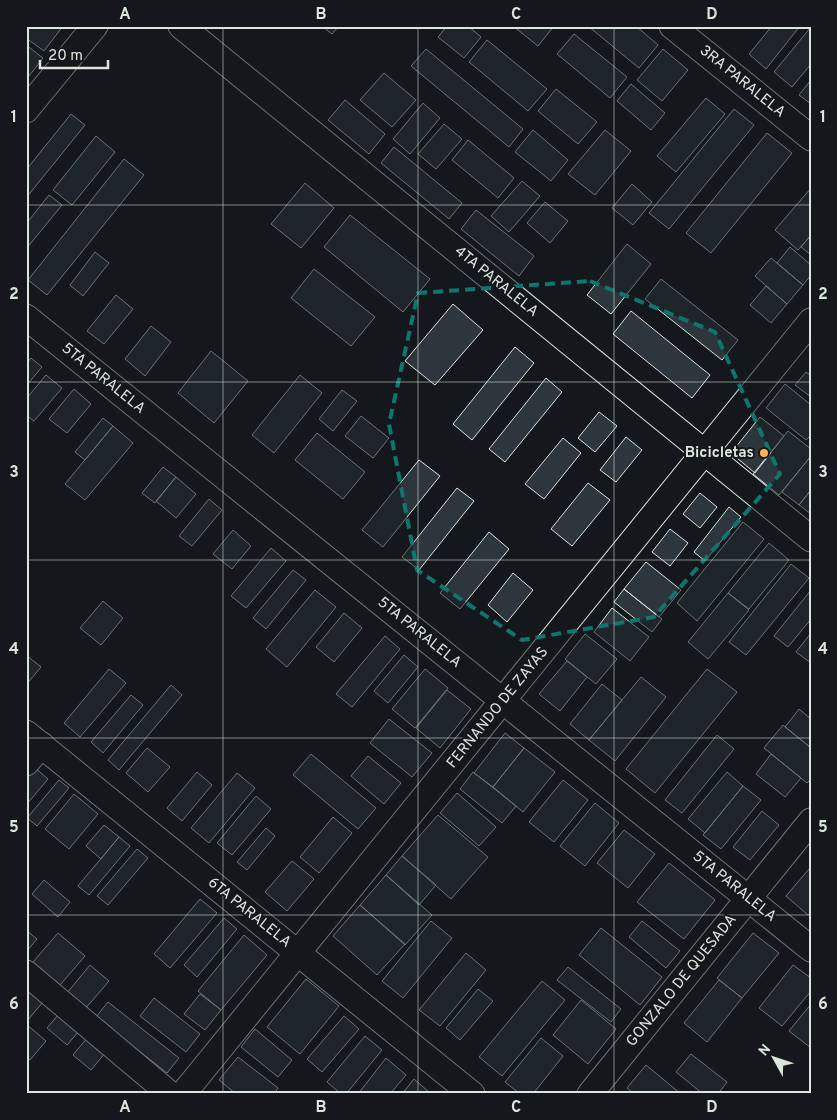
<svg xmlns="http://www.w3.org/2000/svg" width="837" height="1120" viewBox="0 0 837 1120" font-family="Overpass,sans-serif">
	<rect width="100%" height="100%" fill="#14181c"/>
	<path fill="#2c363c" stroke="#d8e6dc" d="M26 26H63L44 51 26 38Z
		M322 26H339L332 34Z
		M447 26H468L481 37 464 58 438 37Z
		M513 26H554L538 46Z
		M588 26H636L658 45 639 68Z
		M772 26H800L766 69 749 54Z
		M811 27V64L792 87 774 72Z
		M574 34 627 77 610 98 557 54Z
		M487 40 547 89 528 111 469 62Z
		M26 45 43 58 29 76 26 74Z
		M426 49 523 129 509 147 411 66Z
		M663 49 688 70 662 101 637 80Z
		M384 73 416 100 392 127 360 100Z
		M811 80V104L799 95Z
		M631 84 665 113 651 130 617 101Z
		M556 89 597 122 578 144 538 111Z
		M706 98 725 114 676 172 657 156Z
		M345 100 385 134 369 154 328 120Z
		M423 103 440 118 410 154 393 139Z
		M734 109 754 125 669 229 649 213Z
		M71 114 85 125 26 198V170Z
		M444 124 462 139 436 169 418 154Z
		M533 130 568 160 551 181 515 152Z
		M605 130 631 151 595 195 568 174Z
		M767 133 792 153 711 253 686 233Z
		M96 136 115 152 72 205 53 190Z
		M468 140 514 178 498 198 452 160Z
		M394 147 462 203 449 219 381 163Z
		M124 159 144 175 47 295 28 280Z
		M522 181 540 196 509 232 491 216Z
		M305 183 334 208 301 248 271 224Z
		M632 184 652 202 633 225 612 208Z
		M811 188V235L798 250 775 230Z
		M49 195 62 205 26 249V224Z
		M545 202 568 221 550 243 527 223Z
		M476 210 534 256 519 276 461 229Z
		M350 215 430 279 403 312 324 247Z
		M811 235V255L801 247Z
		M627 244 651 264 611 314 587 295Z
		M790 247 811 265V275L803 285 777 263Z
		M95 252 109 263 83 296 70 285Z
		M771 258 803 285 787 304 755 276Z
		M314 269 375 317 351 346 291 298Z
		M661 279 738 340 722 360 645 299Z
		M766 286 787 304 771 323 750 305Z
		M116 295 133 309 104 344 87 331Z
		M453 304 483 330 435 385 405 361Z
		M631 311 710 375 692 398 613 334Z
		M151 326 171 342 145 376 125 359Z
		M515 347 534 363 472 440 453 424Z
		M211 351 248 381 214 423 178 393Z
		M31 358 42 367 26 386V364Z
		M806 372 811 376V397L795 385Z
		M46 375 62 388 34 421 26 415V399Z
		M300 375 322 393 274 453 252 435Z
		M546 378 562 392 505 462 489 449Z
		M785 384 811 405V435L806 440 766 408Z
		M74 389 91 404 67 433 49 419Z
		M342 390 357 401 333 431 319 419Z
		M599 412 617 426 595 452 578 438Z
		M361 416 389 438 373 458 345 436Z
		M760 417 784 436 755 473 731 453Z
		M103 418 113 426 85 460 75 452Z
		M113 426 133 443 85 500 65 484Z
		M788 431 811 449V456L779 495 753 474Z
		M317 433 365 472 343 499 295 460Z
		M626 437 642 450 616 482 600 470Z
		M563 438 581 453 544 499 525 484Z
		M811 456V490L799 505 782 492Z
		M419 460 440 476 383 547 362 530Z
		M163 467 176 477 155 503 142 493Z
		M176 477 196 494 176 518 156 501Z
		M588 483 610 500 572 546 551 529Z
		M457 488 474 501 419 570 402 557Z
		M811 490V514L799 505Z
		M700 493 717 507 700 528 683 514Z
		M209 499 222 510 192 546 179 536Z
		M729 507 741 517 705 561 694 552Z
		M743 522 764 539 697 621 677 603Z
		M670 529 688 543 670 566 652 552Z
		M233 530 251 546 232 569 213 554Z
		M489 532 509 549 460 609 440 593Z
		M769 543 789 560 749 609 728 593Z
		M271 548 286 561 246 608 231 596Z
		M646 562 681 590 659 617 624 589Z
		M791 564 809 578 746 655 729 642Z
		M293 570 306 580 266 629 253 618Z
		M513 573 533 590 507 622 488 605Z
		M624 589 662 619 652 632 614 602Z
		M315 590 336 607 287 667 266 649Z
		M811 590V619L788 647 774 636Z
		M728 593 749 610 708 659 688 642Z
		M103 601 123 618 101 645 80 628Z
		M612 608 649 637 630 661 594 632Z
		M344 613 362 628 334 662 316 647Z
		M811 633V663L796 652Z
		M585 634 617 659 596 684 565 659Z
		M385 636 400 649 352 707 336 694Z
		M26 655 41 667 26 685Z
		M404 655 418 667 388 703 374 691Z
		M567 661 587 677 560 711 539 694Z
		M109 669 126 683 80 737 64 723Z
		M425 669 448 688 415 728 392 709Z
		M707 669 737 692 655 793 626 769Z
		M641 677 666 697 615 761 589 740Z
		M602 684 622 700 589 740 570 724Z
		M171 685 182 695 119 770 108 760Z
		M447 690 471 709 440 748 416 728Z
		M131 695 143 705 103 753 91 742Z
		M799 709 811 719V748L785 727Z
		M389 719 432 753 412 777 370 743Z
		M783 725 811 748V779L807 783 764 748Z
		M505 733 524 748 493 787 474 773Z
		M717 735 734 749 682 813 665 800Z
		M147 748 170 767 148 792 126 773Z
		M524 748 555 772 523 812 493 787Z
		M311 754 376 808 358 829 293 775Z
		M771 754 801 778 785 797 756 774Z
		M368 756 401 783 384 804 351 776Z
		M34 767 48 779 26 805V777Z
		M197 772 212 785 182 821 167 808Z
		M473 772 516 806 502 823 460 789Z
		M727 772 743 786 705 833 688 819Z
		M237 773 255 788 209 843 191 828Z
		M59 780 69 788 37 826 27 818Z
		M563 780 588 800 554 842 529 822Z
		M743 786 761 800 721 849 703 835Z
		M457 793 496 827 479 846 440 813Z
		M74 794 98 814 69 849 45 829Z
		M256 796 271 809 232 855 217 843Z
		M595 803 619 823 585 866 560 846Z
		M762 811 779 825 750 860 733 847Z
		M438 815 488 857 451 899 402 856Z
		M333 817 352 833 319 873 300 857Z
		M104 825 119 837 101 859 86 846Z
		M266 828 275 836 247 870 237 862Z
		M624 830 655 854 628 888 597 863Z
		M119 837 130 846 89 895 78 886Z
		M137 849 148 858 108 905 97 896Z
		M402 856 436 885 419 905 386 875Z
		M292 861 314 879 287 911 265 892Z
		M669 863 715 900 684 939 637 902Z
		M809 869 811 871V912L808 915 786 896Z
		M386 875 432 915 405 945 360 905Z
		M44 880 70 902 58 917 32 894Z
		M200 899 217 913 170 968 154 954Z
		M360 905 405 944 377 975 333 936Z
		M224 918 237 929 197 977 184 965Z
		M431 921 452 938 403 998 382 981Z
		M642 921 680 951 666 968 629 937Z
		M601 928 662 977 640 1005 579 955Z
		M26 930 37 939 26 952Z
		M58 933 85 956 60 985 33 962Z
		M753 933 779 953 742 998 717 978Z
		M244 935 267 955 221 1010 198 991Z
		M466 953 486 970 440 1026 419 1010Z
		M90 965 109 981 85 1009 67 993Z
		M793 965 811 978V991L782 1026 759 1008Z
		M568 967 621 1009 611 1022 557 980Z
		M306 979 339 1006 300 1054 267 1027Z
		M719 980 742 998 707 1042 684 1023Z
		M542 981 565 1000 502 1076 479 1057Z
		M26 988 43 1002 27 1021H26Z
		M478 989 493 1001 460 1040 446 1028Z
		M200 994 221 1010 205 1030 184 1014Z
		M154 998 200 1034 186 1052 140 1016Z
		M581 1000 616 1029 588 1064 553 1035Z
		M108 1002 179 1058 167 1073 96 1017Z
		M811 1004V1048L789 1031Z
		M59 1014 79 1031 67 1045 47 1028Z
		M344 1016 359 1029 322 1072 307 1059Z
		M26 1024 46 1041 30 1060 26 1057Z
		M255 1029 292 1060 278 1077 241 1047Z
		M365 1036 382 1050 346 1094H341L327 1082Z
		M87 1038 105 1053 91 1070 73 1055Z
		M541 1038 563 1056 533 1094H520L505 1082Z
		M691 1054 727 1082 718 1094H703L676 1072Z
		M238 1057 278 1088 274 1094H236L219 1080Z
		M386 1058 406 1075 390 1094H358Z
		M646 1065 681 1094H634L627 1088Z
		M414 1079 429 1092 427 1094H402Z"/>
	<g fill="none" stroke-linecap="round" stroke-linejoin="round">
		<g stroke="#d8e6dc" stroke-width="27">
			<path id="minor" d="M181 26 811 539
				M672 26 811 138
				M26 110 95 26
				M26 317 811 949
				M26 733 472 1094
				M26 763 42 745
				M26 973 170 1094
				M183 1094 811 321
				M590 1094 811 821"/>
		</g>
		<use href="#minor" stroke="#14181c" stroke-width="25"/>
	</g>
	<path d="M0 0H837V1120H0ZM590 281 715 332 780 474 654 617 522 640 417 570 389 424 418 293Z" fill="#14181c" fill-opacity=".55" fill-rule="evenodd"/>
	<path fill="none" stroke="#0f766e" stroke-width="4" stroke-dasharray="10 6" stroke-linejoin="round" d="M590 281 715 332 780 474 654 617 522 640 417 570 389 424 418 293Z"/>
	<path fill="none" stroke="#d8e6dc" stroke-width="1" stroke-opacity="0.55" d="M223 26V1094M418 26V1094M614 26V1094M26 205H811M26 382H811M26 560H811M26 738H811M26 915H811"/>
	<circle fill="#ffb74d" stroke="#14181c" stroke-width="2" cx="764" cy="453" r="5"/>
	<g text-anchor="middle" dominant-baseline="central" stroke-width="4" stroke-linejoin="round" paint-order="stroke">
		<g font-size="15" fill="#d8e6dc" stroke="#14181c">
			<text transform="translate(742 82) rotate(39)">3RA PARALELA</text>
			<text transform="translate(496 282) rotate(39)">4TA PARALELA</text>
			<text transform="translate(103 379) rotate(39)">5TA PARALELA</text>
			<text transform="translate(419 633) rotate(39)">5TA PARALELA</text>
			<text transform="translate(498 708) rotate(-51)">FERNANDO DE ZAYAS</text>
			<text transform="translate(734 887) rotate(39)">5TA PARALELA</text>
			<text transform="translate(249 913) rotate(39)">6TA PARALELA</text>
			<text transform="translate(682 981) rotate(-51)">GONZALO DE QUESADA</text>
		</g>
		<g font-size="15" font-weight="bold" fill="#d8e6dc" stroke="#14181c" text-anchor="end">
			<text x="754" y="453">Bicicletas</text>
		</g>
	</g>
	<rect width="837" height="1120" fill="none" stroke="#14181c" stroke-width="55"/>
	<g transform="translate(774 1058) rotate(310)" stroke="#14181c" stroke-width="4" paint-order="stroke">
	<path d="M0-4L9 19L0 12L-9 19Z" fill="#d8e6dc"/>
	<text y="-8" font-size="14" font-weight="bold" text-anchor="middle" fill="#d8e6dc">N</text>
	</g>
	<path d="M40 60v8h68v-8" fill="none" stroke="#d8e6dc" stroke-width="2.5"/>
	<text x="48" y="60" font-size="15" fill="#d8e6dc" stroke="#14181c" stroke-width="4" paint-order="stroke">20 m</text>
	<rect x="28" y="28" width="782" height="1064" fill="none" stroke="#d8e6dc" stroke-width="2"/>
	<g font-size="16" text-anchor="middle" font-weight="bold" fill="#d8e6dc">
		<text x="125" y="19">A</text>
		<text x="321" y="19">B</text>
		<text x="516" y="19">C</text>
		<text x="712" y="19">D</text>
		<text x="14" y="122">1</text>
		<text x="823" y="122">1</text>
		<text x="14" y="299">2</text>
		<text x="823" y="299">2</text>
		<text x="14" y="477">3</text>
		<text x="823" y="477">3</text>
		<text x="14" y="654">4</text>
		<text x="823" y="654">4</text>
		<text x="14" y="832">5</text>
		<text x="823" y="832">5</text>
		<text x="14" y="1009">6</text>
		<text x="823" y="1009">6</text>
		<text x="125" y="1112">A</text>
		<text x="321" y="1112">B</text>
		<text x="516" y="1112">C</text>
		<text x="712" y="1112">D</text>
	</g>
</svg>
